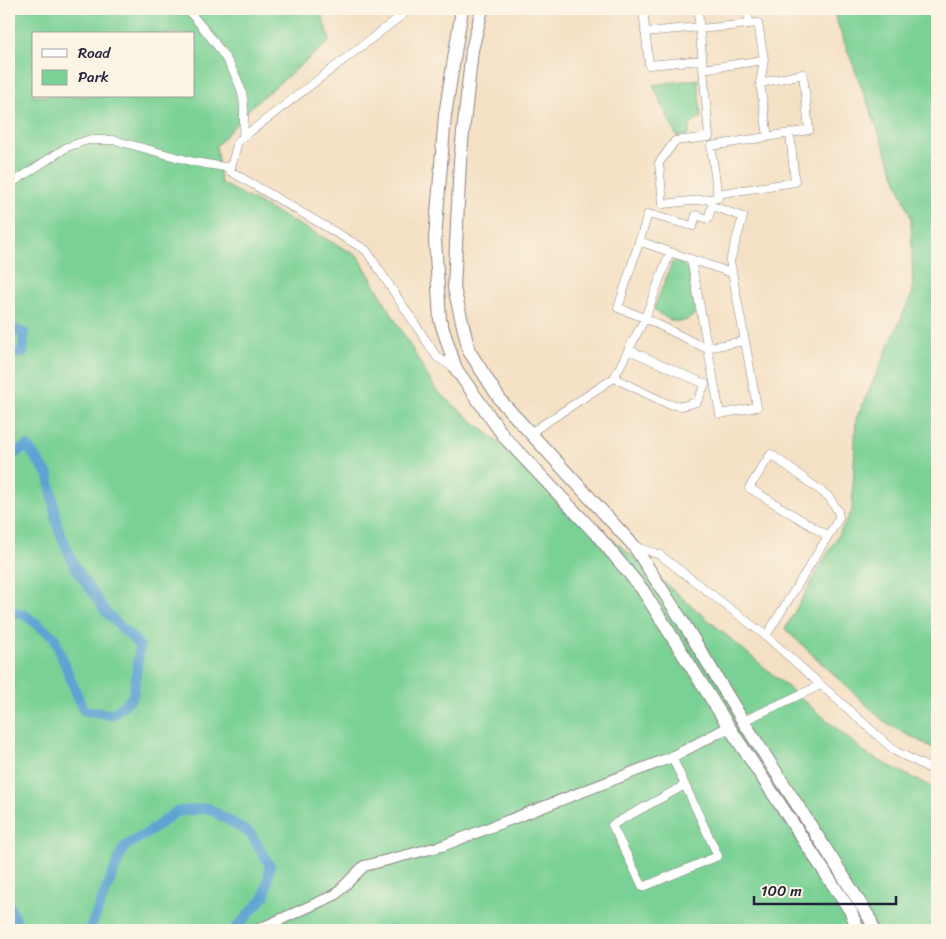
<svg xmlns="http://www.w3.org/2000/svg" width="946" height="939" viewBox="0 0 946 939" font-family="Sriracha,sans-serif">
	<rect width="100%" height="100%" fill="#fcf5e5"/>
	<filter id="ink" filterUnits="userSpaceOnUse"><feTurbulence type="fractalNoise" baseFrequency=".02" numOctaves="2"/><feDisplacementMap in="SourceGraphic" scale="10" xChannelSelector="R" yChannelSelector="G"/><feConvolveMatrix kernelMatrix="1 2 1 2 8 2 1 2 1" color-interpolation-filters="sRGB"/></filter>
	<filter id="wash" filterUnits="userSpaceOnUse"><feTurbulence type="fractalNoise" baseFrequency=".0096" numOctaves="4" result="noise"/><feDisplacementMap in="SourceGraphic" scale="20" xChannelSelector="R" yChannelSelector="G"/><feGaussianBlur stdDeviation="1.12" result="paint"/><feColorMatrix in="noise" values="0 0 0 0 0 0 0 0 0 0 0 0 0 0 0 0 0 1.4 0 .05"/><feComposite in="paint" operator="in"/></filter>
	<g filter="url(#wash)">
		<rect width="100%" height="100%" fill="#f4e0c4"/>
		<path fill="#7ad195" stroke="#4e7a68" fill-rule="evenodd" d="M9 9H320L330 41 254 104 216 146 221 183 358 256 436 390 868 755 937 790V930H9ZM34 34H194V96H34Z
			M832 9H937V750L887 724 785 629 852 511 856 419 913 292 911 218Z
			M698 79 701 118C691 120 690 126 688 135L677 137 653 85Z
			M674 261 679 262 689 270 696 312C684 329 666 320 654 309L672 263Z"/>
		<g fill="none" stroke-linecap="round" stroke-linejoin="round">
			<path stroke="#5da3d3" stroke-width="10" d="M9 327 24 333 23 353 9 354
				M9 457 27 446 49 476 57 525 75 567 106 612 140 646 133 697 112 715 83 710 54 637 25 615 9 611
				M9 905 19 927 30 930
				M86 930 90 929 124 847 149 832 176 812 208 808 251 834 270 866 265 896 234 930
				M390 930H391"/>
		</g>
	</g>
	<g filter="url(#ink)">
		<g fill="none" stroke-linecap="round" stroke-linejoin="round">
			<g stroke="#8b8180" stroke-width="9">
				<path id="minor" d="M187 9C207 32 238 68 243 98 245 110 244 124 243 137
					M410 9 238 141 230 171 366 250 437 357 456 369
					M643 9 649 65 702 60
					M698 9 709 137 675 141 659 163 663 204 718 198 711 146 809 130 803 74 760 83 764 60 758 23 749 24 748 9
					M700 29 749 24
					M645 32 700 27
					M703 69 764 60
					M760 83 768 137
					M9 185 67 147 88 140H114L194 162 231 168
					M717 194 795 182 790 134
					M639 241 670 252
					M691 259 720 414 757 407 745 341
					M614 378 668 404 682 406 697 402 705 384 629 350
					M530 433 614 378 645 318 705 348 745 341 730 261 743 217 712 206 708 219 696 215 693 226 648 214 618 308 645 318 670 252 732 273
					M634 546 660 555 766 636 895 751 937 772
					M766 636 828 536 749 488 771 454 829 497 838 511 839 518 828 536
					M743 721 821 685
					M672 757 718 856 643 887 612 825 685 785"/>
			</g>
			<g stroke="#8b8180" stroke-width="12">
				<path id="tertiary" d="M257 930 335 895 364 866 442 846 672 757 729 727"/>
			</g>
			<g stroke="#8b8180" stroke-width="14">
				<path id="primary" d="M462 9 445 115 435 239 440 320 456 369 505 438 598 536 642 589 729 727 851 912 858 930
					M482 9 472 50 460 161 454 288 469 351 501 401 634 546 683 622 743 721 840 871 870 919 874 930"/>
			</g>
			<use href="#minor" stroke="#fff" stroke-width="8"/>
			<use href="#tertiary" stroke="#fff" stroke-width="10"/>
			<use href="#primary" stroke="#fff" stroke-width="12"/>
		</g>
	</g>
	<rect width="946" height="939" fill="none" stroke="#fcf5e5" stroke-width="30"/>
	<rect x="32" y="32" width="162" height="65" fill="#fcf5e5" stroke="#a5a1a1"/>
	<rect x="42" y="49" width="25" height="8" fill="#ffffff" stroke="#a5a1a1"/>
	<text x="78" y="58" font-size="15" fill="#22223b">Road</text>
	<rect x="42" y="70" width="25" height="15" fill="#7ad195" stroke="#a5a1a1"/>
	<text x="78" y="82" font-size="15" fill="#22223b">Park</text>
	<path d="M754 896v8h142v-8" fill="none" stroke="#22223b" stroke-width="2.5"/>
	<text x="761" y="896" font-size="15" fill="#22223b" stroke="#fcf5e5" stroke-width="4" paint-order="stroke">100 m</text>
</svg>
